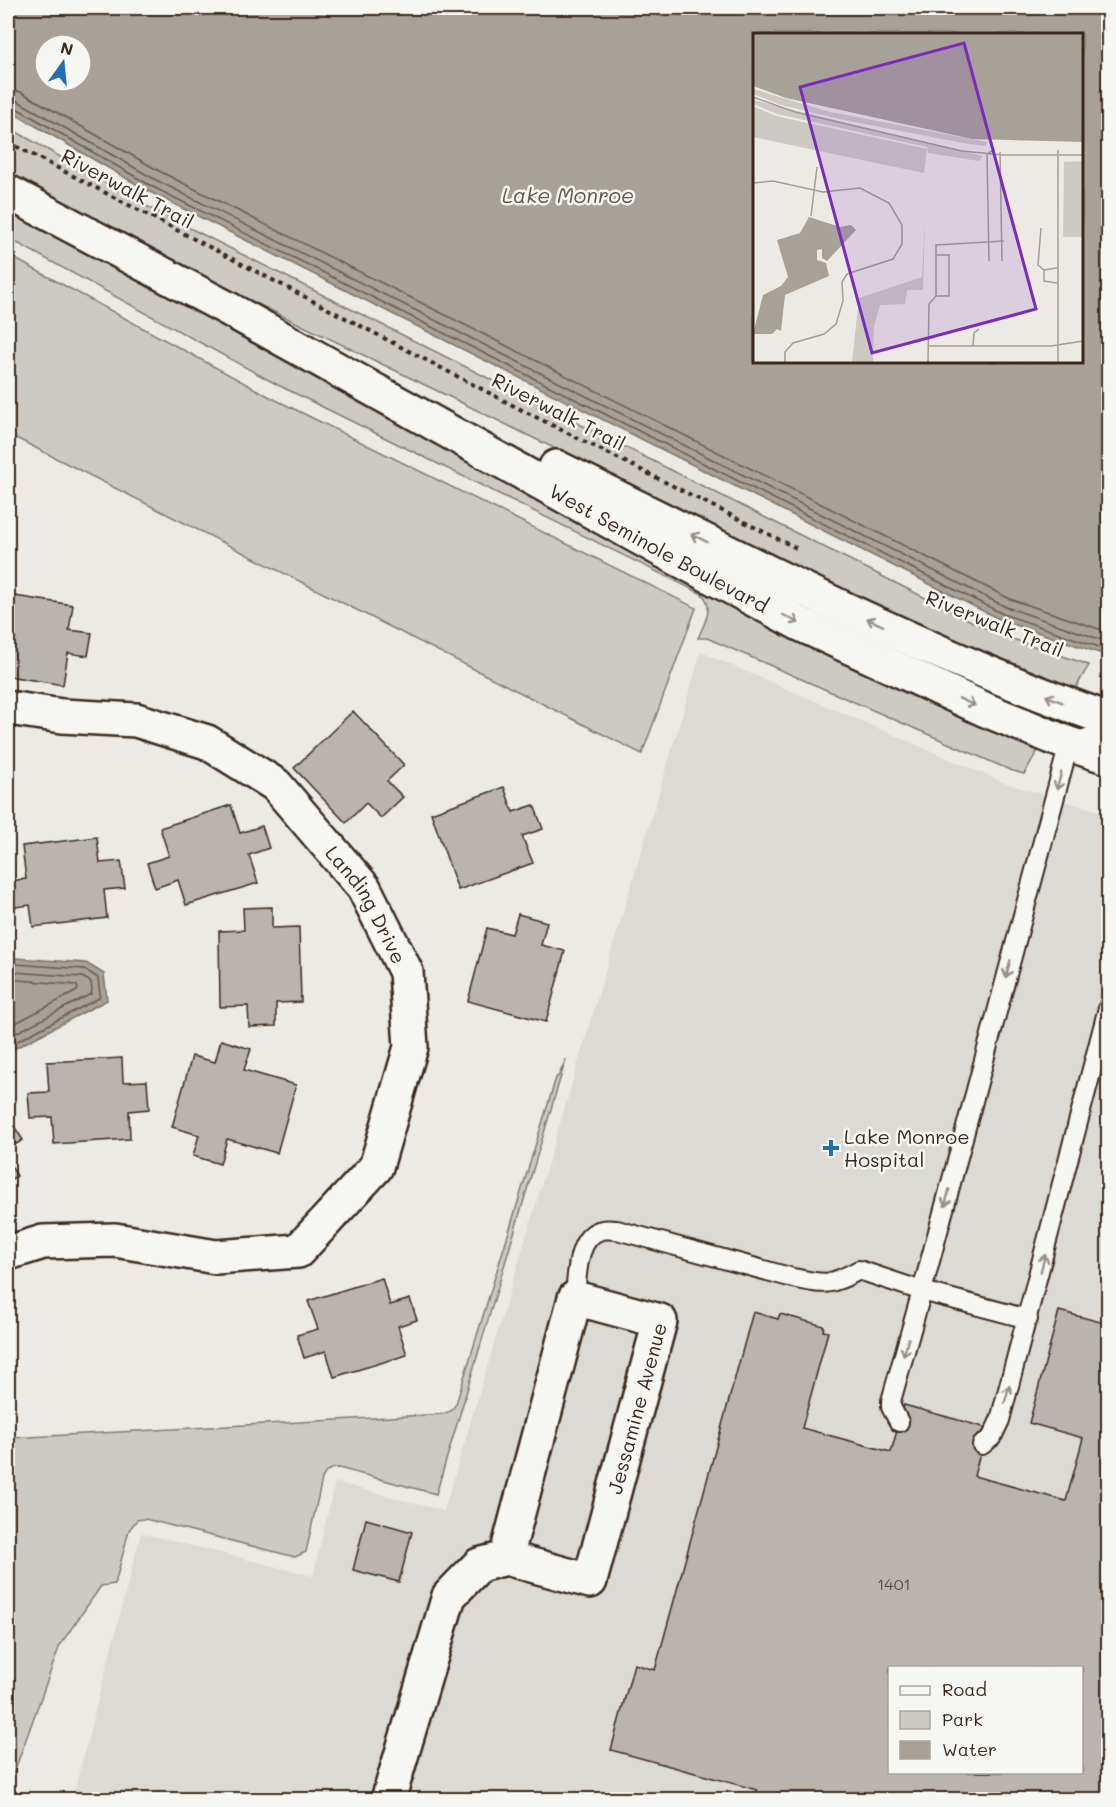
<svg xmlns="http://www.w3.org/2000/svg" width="1116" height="1807" viewBox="0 0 1116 1807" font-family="Mali,sans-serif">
	<rect width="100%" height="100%" fill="#ebeae5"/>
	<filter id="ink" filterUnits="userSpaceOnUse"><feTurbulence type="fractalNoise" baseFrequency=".0167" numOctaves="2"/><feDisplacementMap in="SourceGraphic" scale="12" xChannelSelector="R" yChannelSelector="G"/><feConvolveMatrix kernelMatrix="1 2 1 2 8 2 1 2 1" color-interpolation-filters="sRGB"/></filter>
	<g filter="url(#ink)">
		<path fill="#dcdad4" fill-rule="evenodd" d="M701 652 1005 783 1108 814V1799L72 1800 141 1533 313 1576 335 1482 444 1511ZM890 1668H1082V1772H890Z"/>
		<path fill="#cdcac4" stroke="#847a71" stroke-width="1.5" d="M8 127 144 205 995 633 1089 665 1075 689 934 631 815 576 454 399 219 285 8 173Z
			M8 212 217 323 650 563 790 638 912 696 1038 750 1024 774 1010 770 707 638H698C704 624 715 607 702 594L278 385 8 238Z
			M8 255 272 398 696 608 642 754 8 434Z
			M566 1059 436 1494 339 1468C330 1468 325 1471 322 1479L306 1552 295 1557 145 1519 137 1520 129 1530 115 1584 101 1586 60 1645 12 1778 8 1798V1451L12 1438 443 1414 451 1411 456 1404 556 1078 559 1075Z"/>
		<path fill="#a8a198" stroke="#7c7167" stroke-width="1.5" fill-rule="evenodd" d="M8 8H1108V656L1001 620 150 192 8 110ZM754 34H1082V362H754ZM45 45H81V81H45Z
			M8 954 16 958 86 963 104 974 107 1000 8 1052Z"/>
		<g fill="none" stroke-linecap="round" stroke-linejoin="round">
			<path stroke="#675a4f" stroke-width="1.5" d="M8 89 21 92 161 172 1010 599 1108 632
				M8 98 16 100 156 180 1006 607 1108 642
				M8 105 13 106 153 187 1003 614 1108 650
				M8 961 15 964 84 969 98 978 100 995 99 998 8 1046
				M8 969 14 972 82 977 91 982 92 991 91 994 8 1037
				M8 979 76 985 78 988 77 991 8 1027"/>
		</g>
		<path fill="#bab4ae" stroke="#3b2a1e" stroke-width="1.5" fill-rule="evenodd" d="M8 595 73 605 69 630 92 633 88 656 68 653 63 685 8 676Z
			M353 711 404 765 387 781 403 797 381 818 366 803 346 823 294 768Z
			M504 787 513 812 534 805 543 829 522 836 533 863 458 890 431 813Z
			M231 805 240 833 262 826 269 848 249 855 258 883 186 905 178 880 155 888 147 863 169 856 160 828Z
			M97 837 100 863 121 861 125 888 104 890 107 918 33 927 30 905 8 908V881L26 879 22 846Z
			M272 907V928L299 927 301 1002 276 1003V1026L249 1027 248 1006 220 1007 219 931 244 930 243 908Z
			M518 914 547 922 541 945 565 951 546 1022 468 1001 487 928 512 934Z
			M221 1040 251 1049 244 1070 296 1085 277 1153 227 1139 220 1164 193 1156 199 1135 172 1127 192 1056 215 1062Z
			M122 1058 123 1082 147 1081 149 1109 129 1111 130 1139 54 1144 52 1117 30 1118 28 1093 49 1092 47 1062Z
			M10 1120 23 1140 8 1149V1121Z
			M8 1161 17 1176 8 1181Z
			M382 1278 390 1305 410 1299 417 1320 398 1326 407 1355 334 1377 326 1351 304 1358 297 1335 318 1329 308 1301Z
			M1059 1311 1108 1324V1792L1106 1800H758L757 1790 611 1750 634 1664 655 1670 753 1312 778 1319 780 1314 824 1326 823 1331 828 1332 802 1428 891 1452 904 1405 987 1428 974 1476 1066 1501 1083 1438 1029 1423ZM890 1668H1082V1772H890Z
			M366 1519 412 1532 399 1582 353 1570Z"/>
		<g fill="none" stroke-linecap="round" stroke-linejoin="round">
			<g stroke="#3b2a1e" stroke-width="22">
				<path id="lane" d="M575 1298C577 1278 576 1235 602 1230 607 1229 612 1230 617 1230L793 1278C826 1285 829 1286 859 1270L922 1291 1028 1319
					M899 1422 891 1407V1401L922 1291 1069 744 1108 731
					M982 1445 992 1437 1000 1420 1108 1008"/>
			</g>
			<g stroke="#3b2a1e" stroke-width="38">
				<g id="street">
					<path id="s1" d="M8 708 62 716 136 720 207 742 276 785 364 888 406 972 411 1047 376 1167 298 1251 216 1257 115 1240 43 1242 8 1253"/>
					<path id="s2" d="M388 1800 449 1596 479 1565 506 1558 590 1581 660 1321 575 1298 506 1558"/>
				</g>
			</g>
			<g stroke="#3b2a1e" stroke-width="38">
				<g id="primary">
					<path id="s3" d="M8 192 225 307 658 548 798 623 986 710 1069 744 1108 757"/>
					<path d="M556 467C737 556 918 652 1108 719"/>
				</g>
			</g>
			<path stroke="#3b2a1e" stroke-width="4" stroke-dasharray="4.5 4.5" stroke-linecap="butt" d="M8 142 518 408 796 548"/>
			<use href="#lane" stroke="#f6f6f2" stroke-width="18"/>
			<use href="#street" stroke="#f6f6f2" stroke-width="33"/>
			<use href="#primary" stroke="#f6f6f2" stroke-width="33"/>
		</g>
		<defs><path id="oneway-shaft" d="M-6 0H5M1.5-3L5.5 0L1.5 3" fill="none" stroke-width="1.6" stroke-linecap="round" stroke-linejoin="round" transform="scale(1.5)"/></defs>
		<g stroke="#989088">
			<use href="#oneway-shaft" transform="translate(699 538) rotate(-154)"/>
			<use href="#oneway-shaft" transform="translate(791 619) rotate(28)"/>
			<use href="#oneway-shaft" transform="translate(875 622) rotate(-155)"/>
			<use href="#oneway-shaft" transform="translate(1054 699) rotate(-158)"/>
			<use href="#oneway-shaft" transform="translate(967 702) rotate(24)"/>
			<use href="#oneway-shaft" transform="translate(1059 781) rotate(105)"/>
			<use href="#oneway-shaft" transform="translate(1008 969) rotate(105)"/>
			<use href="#oneway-shaft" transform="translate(947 1198) rotate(105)"/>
			<use href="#oneway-shaft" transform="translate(1043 1263) rotate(-75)"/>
			<use href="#oneway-shaft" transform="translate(906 1347) rotate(106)"/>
			<use href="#oneway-shaft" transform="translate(1007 1394) rotate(-75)"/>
		</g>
	</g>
	<path fill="#1f6fb2" stroke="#f6f6f2" stroke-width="2" d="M828 1139h6v6h6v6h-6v6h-6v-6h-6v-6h6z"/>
	<g text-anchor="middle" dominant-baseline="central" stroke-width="5" stroke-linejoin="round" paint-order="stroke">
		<g font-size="16" fill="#5b4c42">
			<text x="894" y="1583">1401</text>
		</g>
		<g font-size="20" fill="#3b2a1e" stroke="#f6f6f2">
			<text transform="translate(128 188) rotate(28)">Riverwalk Trail</text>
			<text transform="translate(559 411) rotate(27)">Riverwalk Trail</text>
			<text stroke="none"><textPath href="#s3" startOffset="742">West Seminole Boulevard</textPath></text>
			<text transform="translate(995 623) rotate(22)">Riverwalk Trail</text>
			<text stroke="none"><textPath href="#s1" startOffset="435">Landing Drive</textPath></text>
			<text stroke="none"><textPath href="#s2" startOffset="550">Jessamine Avenue</textPath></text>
		</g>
		<g font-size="20" fill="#3b2a1e" stroke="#f6f6f2" text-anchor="start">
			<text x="844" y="1136">Lake Monroe<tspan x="844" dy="23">Hospital</tspan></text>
		</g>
		<g font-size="21" font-style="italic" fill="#615449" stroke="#f6f6f2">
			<text x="568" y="194">Lake Monroe</text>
		</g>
	</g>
	<g transform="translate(753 33)">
		<rect width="330" height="330" fill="#ebeae5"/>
		<path d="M0 56 77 79 234 109 233 113 210 110 91 87 28 72 0 61ZM0 67 230 123 226 128 175 120 174 114 24 81 0 71ZM0 73 23 83 174 116 171 140 0 104ZM330 128V204H310L311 129ZM172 188 170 257H154L152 271 127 272 121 294 120 329H99L106 265 169 244Z" fill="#cdcac4"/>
		<path d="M0 1H330V109L219 106 33 65 0 53ZM56 184 87 194 98 192 103 197 74 228 69 225V216L64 217V227L73 230 76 243 32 262 28 298 24 296 19 301H0L10 262 28 253 35 244 24 207 47 200Z" fill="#a8a198"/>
		<path fill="none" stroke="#a59d95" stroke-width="1.5" d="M0 64 42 79 209 118 250 122H330M305 117V329M247 119 249 228M0 150 20 148 70 159 107 155 136 170 149 192V211L140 226 94 241 89 249 90 268 83 291 71 301 40 310 32 319V329M58 183 64 134M288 195 285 232 291 237M183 222H196V263H183M236 228 234 121 242 116M304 235 291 237V248L304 250M175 313H298L330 308M220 313 221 300 226 296M175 329 176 271 183 263V212L251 208"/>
		<path fill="#7b2cbf" fill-opacity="0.15" stroke="#7b2cbf" stroke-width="3" d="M211 10 283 276 119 320 47 54Z"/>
		<rect width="330" height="330" fill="none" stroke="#3b2a1e" stroke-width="3"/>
	</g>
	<rect width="1116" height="1807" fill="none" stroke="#f6f6f2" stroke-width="30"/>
	<rect x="15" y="15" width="1086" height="1777" fill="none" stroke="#3b2a1e" stroke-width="2" filter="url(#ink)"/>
	<rect x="888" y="1666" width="195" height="108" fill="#f6f6f2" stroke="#aba49d" stroke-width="1.5"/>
	<rect x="900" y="1686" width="30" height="9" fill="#f6f6f2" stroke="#aba49d" stroke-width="1.5"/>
	<text x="942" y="1696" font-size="18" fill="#3b2a1e">Road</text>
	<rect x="900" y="1711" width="30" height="18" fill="#cdcac4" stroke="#aba49d" stroke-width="1.5"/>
	<text x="942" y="1726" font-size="18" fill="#3b2a1e">Park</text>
	<rect x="900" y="1741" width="30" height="18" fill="#a8a198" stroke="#aba49d" stroke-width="1.5"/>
	<text x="942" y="1756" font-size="18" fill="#3b2a1e">Water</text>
	<g transform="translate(63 63) rotate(15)"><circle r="28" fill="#f6f6f2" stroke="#aba49d" stroke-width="1.5"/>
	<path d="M0-4.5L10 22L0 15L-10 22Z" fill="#1f6fb2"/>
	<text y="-9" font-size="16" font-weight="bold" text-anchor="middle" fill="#3b2a1e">N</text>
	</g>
</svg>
